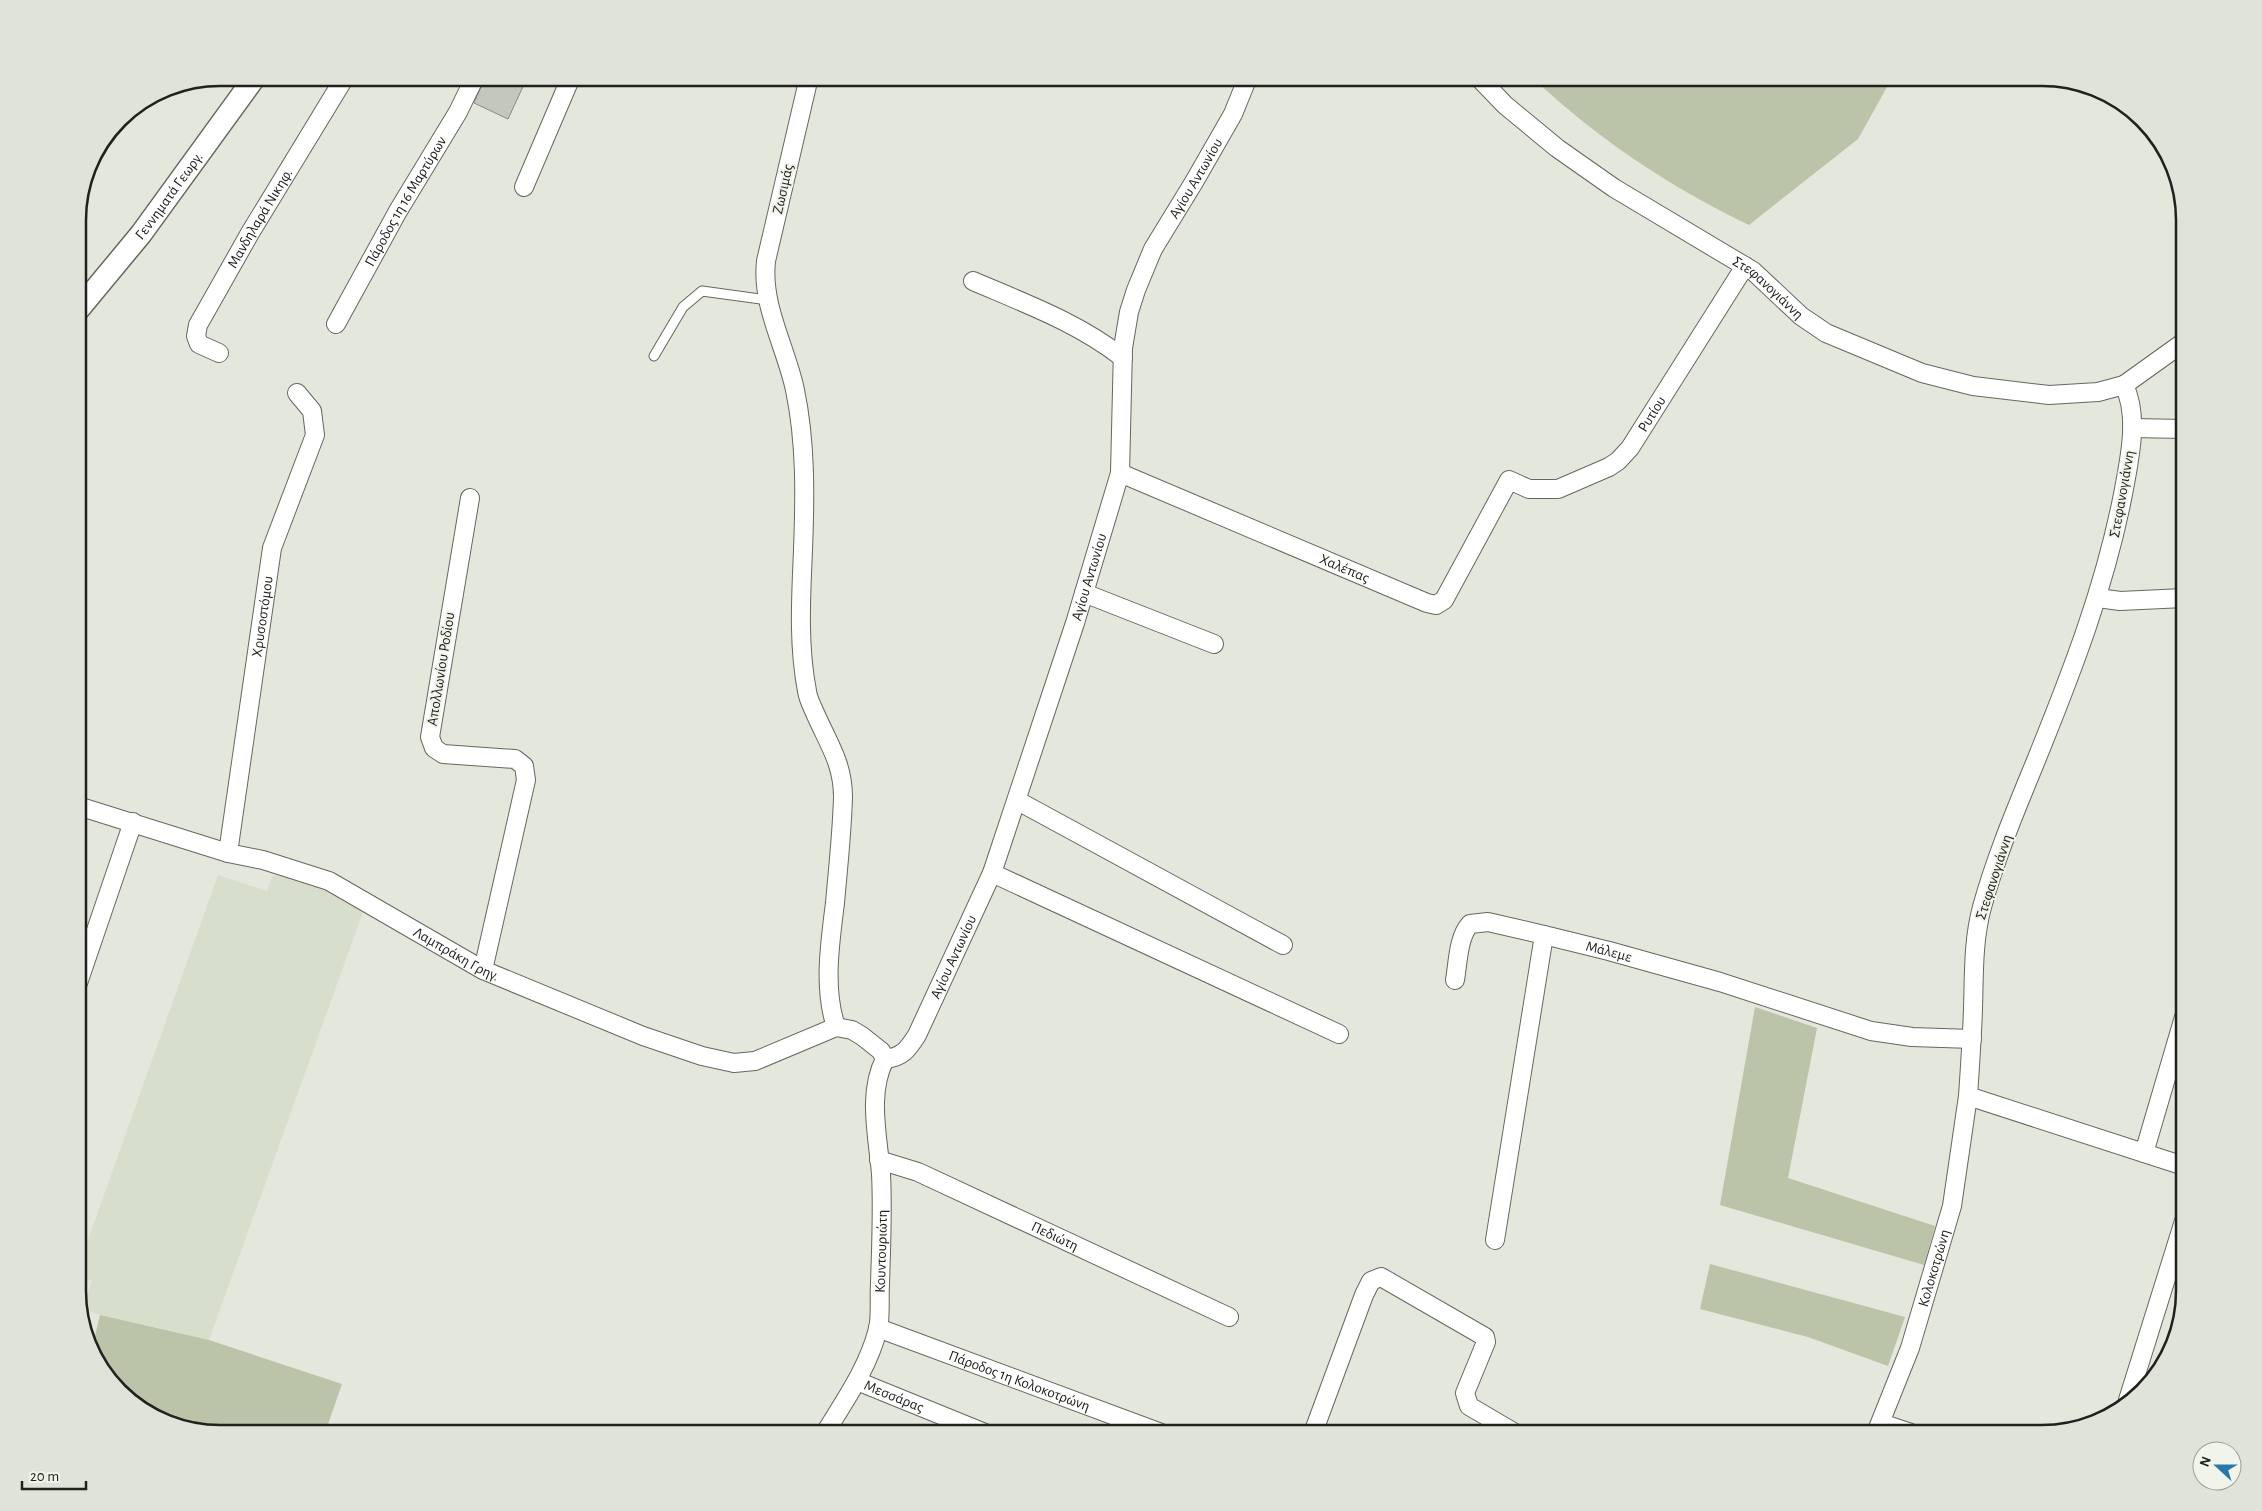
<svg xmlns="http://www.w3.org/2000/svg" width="2262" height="1511" viewBox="0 0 2262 1511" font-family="'Alegreya Sans',sans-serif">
	<rect width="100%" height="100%" fill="#e4e7dc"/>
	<path fill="#d8decc" d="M288 874 317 884 363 912 209 1340 100 1315 83 1309 92 1281 78 1275V1268L218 875 267 891 272 876Z"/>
	<path fill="#bbc3a8" d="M1533 78H1892L1858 139 1749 225C1670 187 1596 138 1533 78Z
		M1755 1007 1817 1028 1788 1178 1935 1226 1924 1265 1720 1205Z
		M1710 1264 1905 1317 1888 1366 1808 1337 1700 1309Z
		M100 1315 209 1340 342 1384 325 1433H220L141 1410 96 1362 92 1348Z"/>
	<path fill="#c4c7bd" stroke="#888b81" d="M485 78H527L508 119 474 103Z"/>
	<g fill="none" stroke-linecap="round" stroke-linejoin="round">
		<g stroke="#65685e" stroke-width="11">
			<path id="service" d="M654 356 683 307 702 291 768 300"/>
		</g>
		<g stroke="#65685e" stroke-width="20">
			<g id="minor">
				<path d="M809 77 766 261C761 306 786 347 795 390 806 443 805 497 803 550 801 598 798 644 807 691 808 699 812 706 815 713 828 743 843 763 843 797 842 833 838 868 835 903 830 943 823 988 836 1027"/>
				<path id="s1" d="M1478 77 1505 105 1557 148 1614 188 1753 271 1801 316 1826 333 1922 373 1973 386 2049 395 2098 392 2124 385C2139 416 2130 456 2124 489 2106 584 2073 669 2037 758 2017 807 1996 856 1982 907 1973 940 1974 975 1973 1009 1972 1038 1970 1067 1968 1096L2184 1166"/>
				<path d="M524 187 571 77"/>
				<path d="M973 281C1024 303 1079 323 1123 358"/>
				<path id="s2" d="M336 324 398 211 458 112 475 77"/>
				<path id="s3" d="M219 353 199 344 196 336 198 325 250 233 345 77"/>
				<path d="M2124 385 2184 342"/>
				<path d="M2132 428 2184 429"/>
				<path id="s4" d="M1120 473 1427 603 1436 605 1444 600 1509 480 1529 489H1558L1609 467 1618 461 1630 448 1745 266"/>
				<path d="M470 498 430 737 434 748 443 754 515 759 524 766 526 780 483 970"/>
				<path d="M1084 593 1214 644"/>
				<path d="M2098 598 2120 601 2184 598"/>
				<path d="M1018 801 1283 945"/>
				<path id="s5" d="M78 806 228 853 263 860 329 881 483 970 643 1036 702 1056 734 1063 755 1061 836 1027 852 1030 862 1036 881 1051 885 1059"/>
				<path id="s6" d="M228 853 272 548 315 435 312 411 297 393"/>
				<path d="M992 873 1339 1034"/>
				<path d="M1455 980C1458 963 1458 937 1470 924L1488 922 1544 935"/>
				<path d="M78 983 133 822"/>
				<path id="s7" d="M885 1059C903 1057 908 1049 917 1035L992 873 1075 623 1120 473 1123 348 1129 312 1136 290 1153 249 1194 182 1233 114 1248 77"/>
				<path d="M2144 1153 2184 1017"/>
				<path id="s8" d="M879 1160 918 1172 1229 1317"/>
				<path id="s9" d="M1495 1240 1544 935 1609 951 1720 982 1871 1031 1912 1037 1972 1039"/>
				<path id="s10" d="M878 1328 1161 1433"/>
				<path id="s11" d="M857 1381 985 1433"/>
				<path d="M2128 1400 2184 1221"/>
				<path d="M1881 1423 1911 1433"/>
				<path id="s12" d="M825 1433C845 1400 868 1368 878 1329 881 1316 879 1298 880 1284 881 1247 883 1211 881 1174 878 1137 867 1093 885 1059"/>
				<path d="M1313 1433 1364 1295 1371 1281 1381 1277 1485 1337 1486 1342 1465 1393 1469 1406 1515 1433"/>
				<path id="s13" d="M1876 1433 1910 1348 1952 1206 1968 1096"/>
			</g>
		</g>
		<g stroke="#65685e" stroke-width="24">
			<g id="tertiary">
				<path id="s14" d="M78 310 141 234 255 77"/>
			</g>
		</g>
		<use href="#service" stroke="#fff" stroke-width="9"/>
		<use href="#minor" stroke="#fff" stroke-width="18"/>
		<use href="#tertiary" stroke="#fff" stroke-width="21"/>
	</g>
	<g text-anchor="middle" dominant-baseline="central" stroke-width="4" stroke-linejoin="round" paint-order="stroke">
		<g font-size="15" fill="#20211d" stroke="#f1f4ea">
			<text stroke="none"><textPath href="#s7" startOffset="952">Αγίου Αντωνίου</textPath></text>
			<text transform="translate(783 189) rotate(-77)">Ζωσιμάς</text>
			<text stroke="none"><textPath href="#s14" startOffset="146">Γεννηματά Γεωργ.</textPath></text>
			<text stroke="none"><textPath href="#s2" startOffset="141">Πάροδος 1η 16 Μαρτύρων</textPath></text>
			<text stroke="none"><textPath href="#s3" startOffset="165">Μανδηλαρά Νικηφ.</textPath></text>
			<text stroke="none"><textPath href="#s1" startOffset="360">Στεφανογιάννη</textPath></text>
			<text stroke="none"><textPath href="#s4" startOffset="664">Ρυτίου</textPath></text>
			<text transform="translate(2122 494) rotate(-80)">Στεφανογιάννη</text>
			<text stroke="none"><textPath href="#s4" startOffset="244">Χαλέπας</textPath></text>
			<text stroke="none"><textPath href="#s7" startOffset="532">Αγίου Αντωνίου</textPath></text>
			<text stroke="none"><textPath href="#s6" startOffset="239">Χρυσοστόμου</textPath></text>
			<text transform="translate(441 669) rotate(-81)">Απολλωνίου Ροδίου</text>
			<text transform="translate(1994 877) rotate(-72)">Στεφανογιάννη</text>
			<text stroke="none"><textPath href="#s9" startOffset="376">Μάλεμε</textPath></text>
			<text stroke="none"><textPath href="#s5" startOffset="409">Λαμπράκη Γρηγ.</textPath></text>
			<text stroke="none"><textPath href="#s7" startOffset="128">Αγίου Αντωνίου</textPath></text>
			<text stroke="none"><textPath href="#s8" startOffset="192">Πεδιώτη</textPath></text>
			<text stroke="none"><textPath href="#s12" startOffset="195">Κουντουριώτη</textPath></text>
			<text stroke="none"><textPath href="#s13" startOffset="175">Κολοκοτρώνη</textPath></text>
			<text stroke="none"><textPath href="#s10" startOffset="151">Πάροδος 1η Κολοκοτρώνη</textPath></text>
			<text stroke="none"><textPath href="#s11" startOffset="40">Μεσσάρας</textPath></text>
		</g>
	</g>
	<path d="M0 0H2262V1511H0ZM220 86H2042A134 134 0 0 1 2176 220V1291A134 134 0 0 1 2042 1425H220A134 134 0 0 1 86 1291V220A134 134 0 0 1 220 86Z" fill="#e0e3da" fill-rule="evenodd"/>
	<path fill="none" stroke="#20211d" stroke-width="2.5" d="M220 86H2042A134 134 0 0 1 2176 220V1291A134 134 0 0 1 2042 1425H220A134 134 0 0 1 86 1291V220A134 134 0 0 1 220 86Z"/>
	<g transform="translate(2217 1466) rotate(291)"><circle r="24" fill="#f1f4ea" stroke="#9da098"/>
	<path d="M0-4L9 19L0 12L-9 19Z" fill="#2a77aa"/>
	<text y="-8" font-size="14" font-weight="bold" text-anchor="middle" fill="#20211d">N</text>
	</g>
	<path d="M22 1481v8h64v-8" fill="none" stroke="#20211d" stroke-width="2.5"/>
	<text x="30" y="1481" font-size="15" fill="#20211d" stroke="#f1f4ea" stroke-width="4" paint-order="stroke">20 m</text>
</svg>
